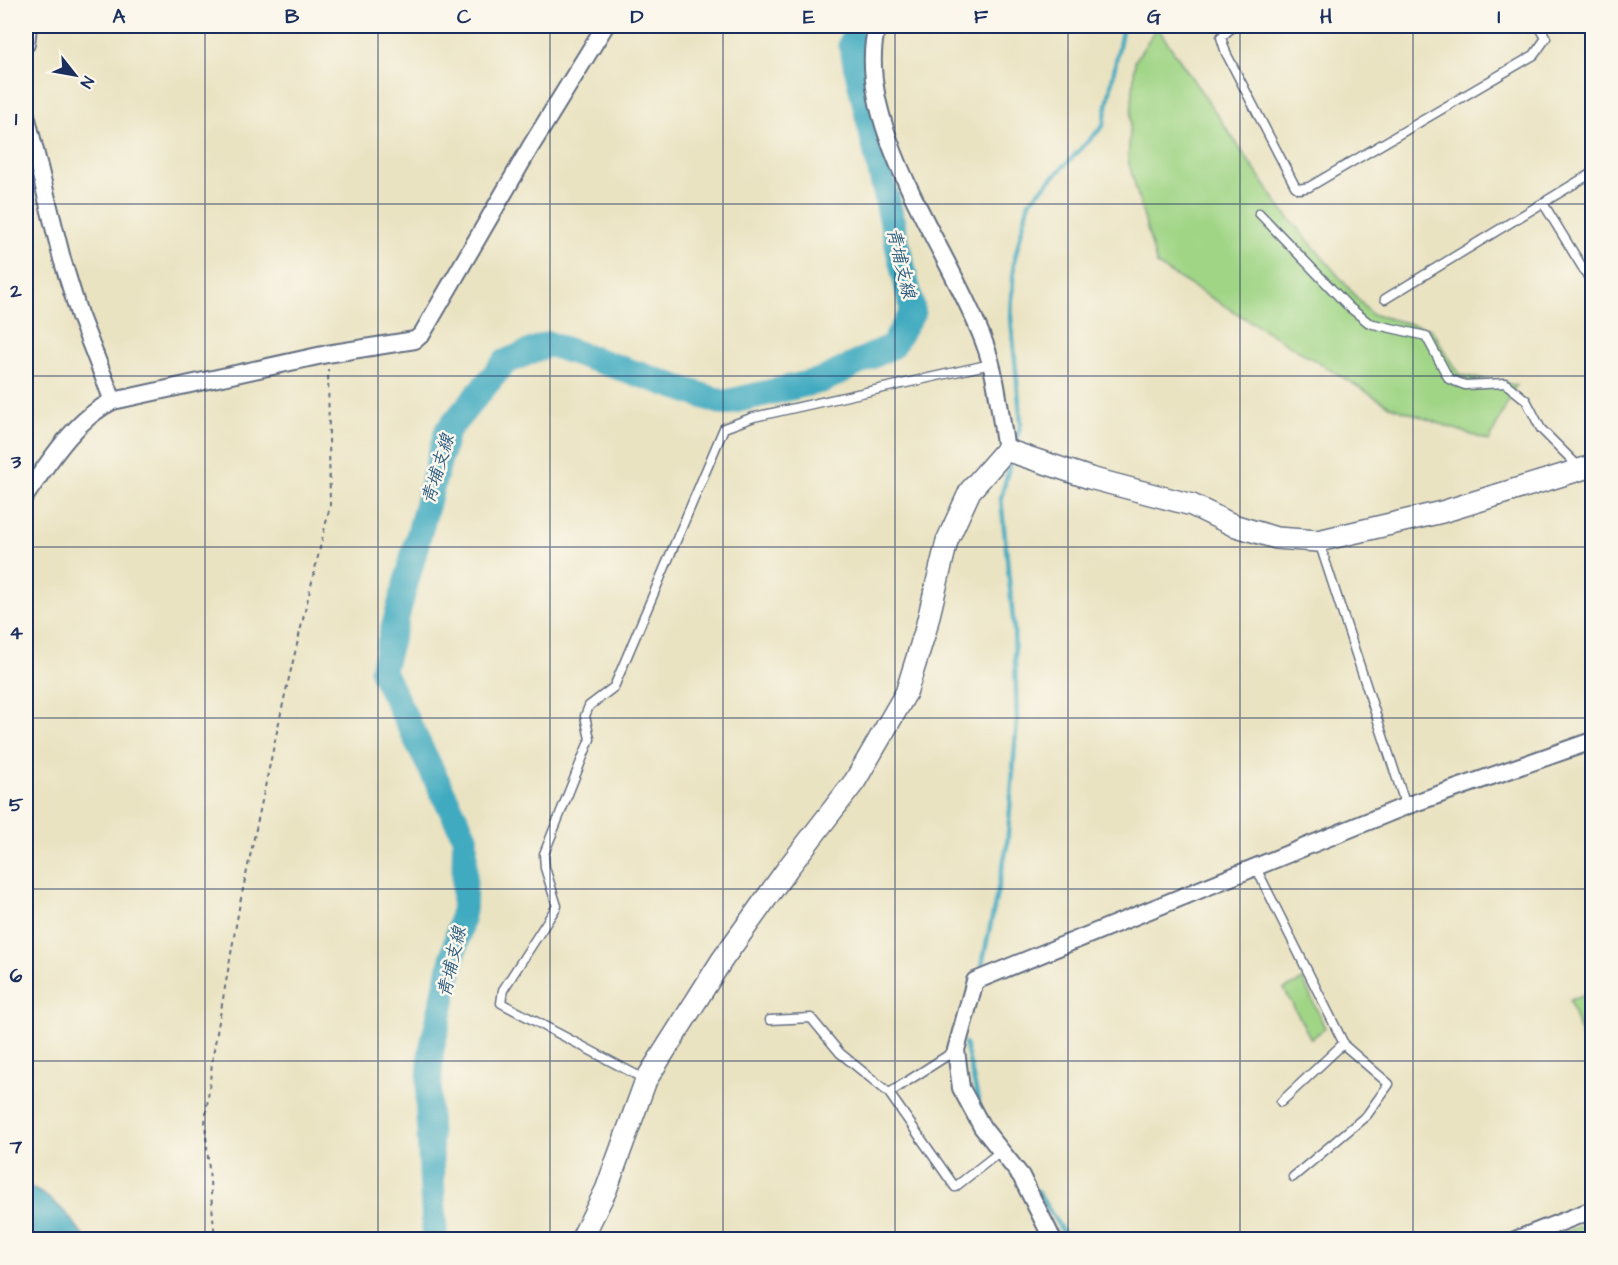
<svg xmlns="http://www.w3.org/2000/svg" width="1618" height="1265" viewBox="0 0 1618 1265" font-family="'Architects Daughter','LXGW WenKai TC',sans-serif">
	<rect width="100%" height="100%" fill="#fbf7ec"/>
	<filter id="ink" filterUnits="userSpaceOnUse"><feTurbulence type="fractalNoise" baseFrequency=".0167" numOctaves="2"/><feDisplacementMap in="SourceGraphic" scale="12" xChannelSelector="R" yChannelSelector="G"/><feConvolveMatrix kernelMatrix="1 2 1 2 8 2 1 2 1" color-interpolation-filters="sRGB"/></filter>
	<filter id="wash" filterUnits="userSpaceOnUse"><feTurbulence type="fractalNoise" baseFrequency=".008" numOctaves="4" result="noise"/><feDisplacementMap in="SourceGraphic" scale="24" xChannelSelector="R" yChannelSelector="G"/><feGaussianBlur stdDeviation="1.35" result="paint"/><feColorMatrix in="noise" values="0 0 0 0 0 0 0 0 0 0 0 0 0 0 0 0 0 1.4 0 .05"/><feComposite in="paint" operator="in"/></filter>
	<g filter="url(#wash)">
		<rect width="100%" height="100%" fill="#eae3c2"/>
		<path fill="#a0d586" stroke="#5e8272" stroke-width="1.5" d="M1157 27 1282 210 1371 314 1431 329 1460 375 1516 385 1489 441 1390 406 1157 265 1128 160 1135 61Z
			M1303 980 1325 1028 1311 1039 1284 989Z
			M1592 993V1072L1570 1000Z
			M1592 1222V1239H1546Z"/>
		<path fill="#41aac0" stroke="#2e6c8f" stroke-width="1.5" d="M26 1185C52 1197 71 1215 85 1239H26Z"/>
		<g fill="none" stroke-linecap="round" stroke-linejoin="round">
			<path stroke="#41aac0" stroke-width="4.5" d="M1015 446 1021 423 1011 318 1014 261 1029 202 1103 126 1123 26
				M982 965 1007 846 1017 721 1014 629 1001 498 1012 457
				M965 1043 980 1108
				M984 1115 997 1133
				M1037 1191 1068 1240"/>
			<path stroke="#41aac0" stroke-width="26" d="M435 1240 428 1107 431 1052 464 908 465 837 382 671 447 431 505 362 549 344 724 403 823 380 892 346 913 312 851 44 857 26"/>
		</g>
	</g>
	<g filter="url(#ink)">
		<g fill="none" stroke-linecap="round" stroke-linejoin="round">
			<g stroke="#636e81" stroke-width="11">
				<path id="service" d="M1234 26 1221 37 1226 53 1295 186 1299 189 1309 187 1534 55 1546 38 1539 26
					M1543 203 1592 283
					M1259 213 1349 307 1369 323 1426 336 1449 379 1465 385 1505 383 1526 400 1541 429 1580 468
					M1385 299 1592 173
					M1319 542 1406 806
					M1256 868 1345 1046 1389 1084 1367 1115 1293 1177
					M770 1020 811 1018 840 1053 889 1093 955 1187 1001 1151
					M646 1080 501 1003 503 990 557 906 545 868 544 854 590 739 585 716 589 706 614 687 724 428 754 417 991 364
					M889 1093 956 1050
					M1281 1102 1344 1043"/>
			</g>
			<g stroke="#636e81" stroke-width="20">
				<path id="minor" d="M877 26C851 123 951 252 984 342 997 375 1000 414 1006 450
					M26 44 28 26
					M26 115 62 259 79 314 113 401
					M26 495C49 462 76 418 113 401L327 354 415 340 422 334 531 146 605 26
					M1053 1240 1021 1176 982 1127 961 1088 956 1050 975 981 1406 806 1592 741
					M1515 1240 1592 1210"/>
			</g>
			<g stroke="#636e81" stroke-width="24">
				<path id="tertiary" d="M581 1240 606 1190 646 1080 722 960 788 868 855 781 906 693 925 632 947 541 970 491 1006 450 1090 478 1192 505 1233 525 1276 538 1318 541 1442 512 1592 466"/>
			</g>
			<path stroke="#636e81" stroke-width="2" stroke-dasharray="4.5 4.5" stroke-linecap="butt" d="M215 1240 205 1123 213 1055 240 903 284 699 330 506 328 369"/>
			<use href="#service" stroke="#fff" stroke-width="8"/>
			<use href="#minor" stroke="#fff" stroke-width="16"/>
			<use href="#tertiary" stroke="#fff" stroke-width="21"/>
		</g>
	</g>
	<path fill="none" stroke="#1b2f5e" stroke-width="1.5" stroke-opacity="0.55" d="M205 26V1240M378 26V1240M550 26V1240M723 26V1240M895 26V1240M1068 26V1240M1240 26V1240M1413 26V1240M26 204H1592M26 376H1592M26 547H1592M26 718H1592M26 889H1592M26 1061H1592"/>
	<g text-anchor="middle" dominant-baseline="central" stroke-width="5" stroke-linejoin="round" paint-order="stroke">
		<g font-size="18" font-style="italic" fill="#285a80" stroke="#fbf7ec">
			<text transform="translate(901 263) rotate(77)">青埔支線</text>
			<text transform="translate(438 469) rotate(-73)">青埔支線</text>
			<text transform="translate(452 962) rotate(-77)">青埔支線</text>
		</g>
	</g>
	<rect width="1618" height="1265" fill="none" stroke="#fbf7ec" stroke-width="66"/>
	<g transform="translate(75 75) rotate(121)" stroke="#fbf7ec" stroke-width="4.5" paint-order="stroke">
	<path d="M0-4.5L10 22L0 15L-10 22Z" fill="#1b2f5e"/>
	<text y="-9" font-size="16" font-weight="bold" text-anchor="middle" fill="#1b2f5e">N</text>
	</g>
	<rect x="33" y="33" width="1552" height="1199" fill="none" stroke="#1b2f5e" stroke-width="2"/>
	<g font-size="20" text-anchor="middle" font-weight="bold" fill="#1b2f5e">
		<text x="119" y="23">A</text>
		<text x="292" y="23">B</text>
		<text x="464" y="23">C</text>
		<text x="637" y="23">D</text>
		<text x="809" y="23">E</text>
		<text x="981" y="23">F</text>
		<text x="1154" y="23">G</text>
		<text x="1326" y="23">H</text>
		<text x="1499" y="23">I</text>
		<text x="16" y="125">1</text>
		<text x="16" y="297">2</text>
		<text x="16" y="468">3</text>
		<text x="16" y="639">4</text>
		<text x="16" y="811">5</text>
		<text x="16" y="982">6</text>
		<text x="16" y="1153">7</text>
	</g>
</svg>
